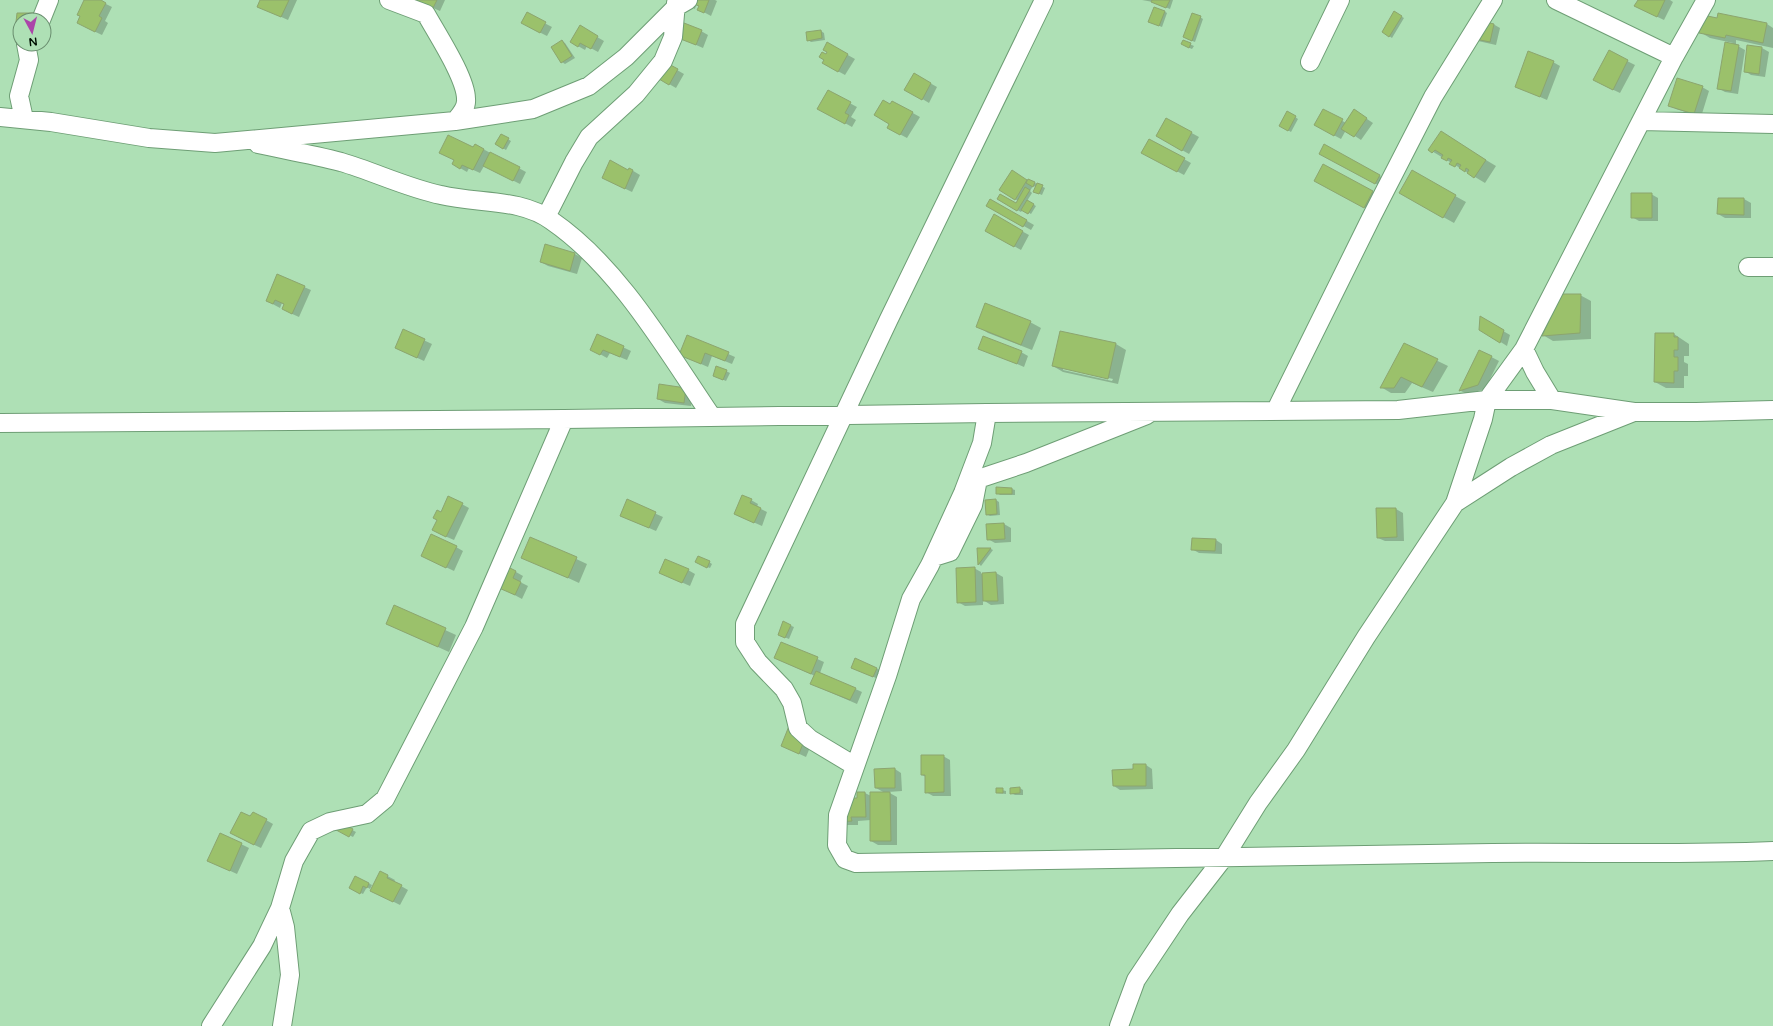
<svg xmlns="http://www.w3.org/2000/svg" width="1773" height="1026" viewBox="0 0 1773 1026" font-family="'Varela Round',sans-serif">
	<rect width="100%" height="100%" fill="#aee0b5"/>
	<path fill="#0003" fill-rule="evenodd" d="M86 0H98L112 7 105 21 108 23 102 35 85 27Z
		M261 0H297L288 20 259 7Z
		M415 0H445L440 11Z
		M678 0H715L717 1 711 16 698 9 700 7 696 5 695 9Z
		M1142 0H1173L1170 9 1153 2Z
		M1639 0H1670L1673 2 1664 20 1643 10Z
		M1164 11 1167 13 1162 27 1152 23Z
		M1395 13 1404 18 1392 38 1383 32Z
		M527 14 552 27 547 36 529 27Z
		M1200 17 1203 19 1195 42 1187 39Z
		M1718 19 1767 24 1773 28V48L1736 40V45L1745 50 1738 94 1725 92 1718 88 1733 43 1710 38 1700 32Z
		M1493 24 1500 28 1496 45 1478 41Z
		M580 27 604 41 598 52 587 46 585 50 571 42Z
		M701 31 708 35 703 48 680 38Z
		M821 31 824 33 825 40 811 42 808 40Z
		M562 41 565 43 575 58 565 64 562 62Z
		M1183 41 1194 46 1192 49 1185 46Z
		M828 44 855 59 845 75 823 63 828 52Z
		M1762 48 1769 52 1765 77 1751 75 1745 71Z
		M1609 52 1635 65 1620 93 1601 84Z
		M663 62 684 74 676 88 655 76Z
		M1553 62 1560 66 1547 100 1524 90Z
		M914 74 937 87 929 103 906 89Z
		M1702 87 1709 91 1701 117 1676 109 1669 105Z
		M829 92 857 107 851 117 856 120 852 127 818 108Z
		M893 102 920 117 907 138 888 128 891 123V106Z
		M1323 110 1346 123 1361 115 1373 123 1361 140 1346 130 1341 139 1315 125Z
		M1288 112 1298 119 1291 132 1280 125Z
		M1166 119 1199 137 1189 154 1157 136Z
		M501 135 511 141 506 150 496 144Z
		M1451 139 1496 166 1485 183 1430 150Z
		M1150 140 1191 163 1184 175 1143 153Z
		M1324 146 1387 180 1382 187 1320 153Z
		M473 148 483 149 526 172 520 184 484 166 480 173 469 168 467 172 460 168 455 160Z
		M1323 165 1383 198 1375 213 1326 186Z
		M630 169 640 175 632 192 603 178 629 171Z
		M1412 172 1466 202 1454 223 1400 193Z
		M1019 175 1028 182 1029 180 1045 188 1042 195 1035 192 1037 187 1033 186 1030 191 1032 193 1027 201 1036 206 1031 214 1023 209 1021 212 998 199 1016 204 1018 201 1000 189Z
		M1651 194 1658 198V221H1639L1632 217Z
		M1744 199 1751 203V218H1725L1718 214Z
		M991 200 1034 225 1031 230 987 206Z
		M994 216 1029 235 1021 250 986 231Z
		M545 246 575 254 582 258 577 274 548 266 541 262Z
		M304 287 311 290 299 317 290 313 285 305 282 303 280 308 267 301Z
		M1580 295 1591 301V339L1553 341 1543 335Z
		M1481 318 1510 335 1507 346 1480 329Z
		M1030 322 1041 328 1032 350 988 333 977 326Z
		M404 331 432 344 424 361 396 348Z
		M1674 334 1689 344V356H1684V362L1688 364V376H1684V388H1666L1655 382Z
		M597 335 631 351 627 360 610 353 607 358 598 353Z
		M687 336 735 357 732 364 712 356 708 367 680 355Z
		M1116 344 1126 350 1118 384 1063 372 1053 366ZM1063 368 1113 379 1112 381 1063 370Z
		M1405 345 1448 366 1433 392 1412 383 1405 393H1391L1381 387Z
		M979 348 1021 352 1028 356 1024 367Z
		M1480 351 1499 361 1485 389 1467 394 1461 391Z
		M726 371 730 373 726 381 717 377Z
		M660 385 693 393 691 406 665 403 658 399Z
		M1012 489 1015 490V495H1000L997 493Z
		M449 497 469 508 454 540 440 534 441 513Z
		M751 500 758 504 757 507 767 512 762 526 735 514Z
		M996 500 999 502 1000 515 990 516 986 514V501Z
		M627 501 663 517 656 531 621 516Z
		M1377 509H1396L1403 513 1404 541H1385L1378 538Z
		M1004 524 1011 528V542L995 543 988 539Z
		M531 538 587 564 579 583 523 557Z
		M1216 540 1222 544V554L1199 553 1192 549Z
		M456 547 463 551 454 571 429 559Z
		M978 549H991L993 550 981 566 979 564Z
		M709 562 712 564 710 568 700 564Z
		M509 568 523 576 520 582 528 586 522 599 507 591Z
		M974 568 981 572V574L996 573 1003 577 1004 604 991 605 983 600V605L965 606 958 602Z
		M688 570 695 574 690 586 661 573Z
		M395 607 456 635 449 652 387 624Z
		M784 623 794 627 789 639 782 636Z
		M781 643 824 662 820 673 862 692 857 704 818 687 815 676 775 658Z
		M855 660 880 670 876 678 855 669Z
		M807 734 811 745 806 757 782 746Z
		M943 756 950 760 951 796H933L926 792V777L922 775Z
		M1146 765 1152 769 1153 789 1120 790 1114 786 1134 770Z
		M895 769 901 773 902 791 888 792 897 797V845H878L871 841V820L858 821V825H847L840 821 858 799V793H865L871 796 885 793 876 788Z
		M1020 788 1023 790V795H1015L1011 793Z
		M997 789 1006 791V794L997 793Z
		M251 818 266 820 273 824 261 848 238 837Z
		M332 819 356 832 353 837 329 825Z
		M221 834 249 848 237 874 215 864Z
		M380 872 395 880 394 882 408 890 400 905 378 894Z
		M356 877 372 885 370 889 367 887 363 894 350 888Z"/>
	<path fill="#9bc16b" stroke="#8ca56f" d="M84 0H101L106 3 99 16 102 18 95 32 77 23 80 16 77 15Z
		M260 0H289L281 17 257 7Z
		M415 0H437L433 8Z
		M677 0H709L704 13 697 10 699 6 689 2Z
		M1152 0H1170L1166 8 1151 2Z
		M1638 0H1665L1657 17 1634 6Z
		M1154 7 1165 11 1159 26 1148 22Z
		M1394 11 1402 16 1389 37 1382 32Z
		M527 12 546 22 540 33 521 23Z
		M17 13H36V20H20V22H16Z
		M1192 13 1201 16 1192 41 1183 37Z
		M1718 13 1767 23 1763 43 1726 35 1725 38 1699 33 1703 15 1717 18Z
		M1474 19 1494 24 1490 42 1470 38Z
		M684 23 702 30 696 45 678 38Z
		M580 25 598 36 591 49 580 43 578 47 570 42Z
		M821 30 822 38 807 41 806 32Z
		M562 40 572 56 561 63 551 47Z
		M1183 40 1191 43 1189 48 1181 44Z
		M827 42 848 54 838 72 822 63 824 60 819 57 822 52 826 54 827 52 823 50Z
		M1725 42 1739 45 1731 91 1717 89Z
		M1747 45 1762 47 1759 74 1744 72Z
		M1609 50 1628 60 1613 90 1593 80Z
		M1528 51 1554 61 1540 97 1515 87Z
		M663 61 678 69 669 85 654 76Z
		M914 73 931 83 922 100 904 90Z
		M1677 78 1703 86 1694 114 1668 106Z
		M828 90 851 102 845 113 849 115 845 124 817 109Z
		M883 100 890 104 892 101 913 112 900 135 887 128 889 124 874 115Z
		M1323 109 1343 119 1334 136 1314 125Z
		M1354 109 1367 118 1354 137 1341 129Z
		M1287 111 1296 116 1288 131 1279 126Z
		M1166 118 1192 132 1182 151 1156 136Z
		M1441 131 1486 160 1474 178 1467 173 1469 170 1466 168 1465 172 1459 168 1461 165 1457 163 1455 167 1449 164 1452 160 1448 158 1447 161 1441 158 1443 155 1435 150 1432 153 1428 150Z
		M501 134 509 138 503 149 495 144Z
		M448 135 473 147 475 144 484 149 473 170 462 165 460 169 452 164 454 160 439 153Z
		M1149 139 1185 158 1177 172 1141 153Z
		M1324 144 1380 175 1375 184 1319 154Z
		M490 152 520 167 513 181 483 166Z
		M610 160 628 170 629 168 633 170 625 189 602 178Z
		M1323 164 1373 191 1364 208 1314 181Z
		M1012 170 1027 180 1015 200 999 190Z
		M1412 170 1456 195 1443 218 1399 193Z
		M1028 179 1035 182 1033 187 1026 183Z
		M1037 183 1043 185 1039 194 1033 192Z
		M1025 187 1030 190 1017 211 997 199 1000 194 1016 203Z
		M1631 193H1652V218H1631Z
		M1718 198H1744V215L1717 214Z
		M990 199 1027 220 1023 227 986 206Z
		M1027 200 1034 204 1028 214 1021 210Z
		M994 214 1023 231 1014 247 985 231Z
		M545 244 575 253 570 271 540 262Z
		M277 274 305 286 292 314 282 309 284 304 275 300 273 304 266 301Z
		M1561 294H1581L1580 333 1542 336Z
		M985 303 1031 321 1021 345 976 327Z
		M1480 316 1504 330 1500 343 1479 330Z
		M403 329 425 339 417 358 395 348Z
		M1060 331 1116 343 1108 379 1052 366Z
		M1655 333H1674V337H1678V350H1674V357H1678V371H1674V383L1654 382Z
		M597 334 624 346 620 357 603 350 600 355 590 350Z
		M687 335 729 352 725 361 705 353 701 364 679 355Z
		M983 336 1022 351 1017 364 978 349Z
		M1404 343 1438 359 1422 387 1401 377 1394 388H1380Z
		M1479 350 1492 356 1478 385 1459 391Z
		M716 366 727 370 723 380 713 376Z
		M659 384 686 388 684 403 657 399Z
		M996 487 1012 488V494H996Z
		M742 495 752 499 750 503 761 508 754 523 734 514Z
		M448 496 463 503 446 537 432 530 437 520 433 518 437 510 441 512Z
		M627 499 656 512 649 528 620 516Z
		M996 499 997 514 986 515 985 500Z
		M1376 508H1396L1397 537 1377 538Z
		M1004 523 1005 539 987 540 986 524Z
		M431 534 457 546 446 568 421 556Z
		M530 537 577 557 568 578 521 558Z
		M1192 538 1216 539 1215 551 1191 550Z
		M977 548H991L978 565Z
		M698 556 710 561 707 568 695 562Z
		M665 559 689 569 682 583 659 573Z
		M508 567 516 571 513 578 521 582 515 595 499 588Z
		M975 567 976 602 957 603 956 568Z
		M996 572 998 601H983L982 573Z
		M394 605 446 628 438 647 386 624Z
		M783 621 791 625 785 638 778 635Z
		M781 642 818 657 811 674 774 658Z
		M855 658 877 668 873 677 851 668Z
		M816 671 856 688 850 700 810 684Z
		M789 726 807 733 799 754 781 746Z
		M921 755H944V792L925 793V775H921Z
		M1133 764H1146V786H1113L1112 770 1133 769Z
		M895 768V788H875L874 769Z
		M1020 787V793L1010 794V788Z
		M996 788H1003V793H996Z
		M857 792H865L866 817H851L852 821 839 822 838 798H857Z
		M870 792H890L891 841H870Z
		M241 812 250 816 253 812 267 819 254 845 230 833Z
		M331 818 353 829 349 837 327 825Z
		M220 833 242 843 230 871 207 861Z
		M380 871 388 875 387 878 402 885 393 902 370 891Z
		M355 876 369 883 367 888 363 886 360 894 349 888Z"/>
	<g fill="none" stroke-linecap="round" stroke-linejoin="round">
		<g stroke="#6e9e75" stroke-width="20">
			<path id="minor" d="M389 0 426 14C437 34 466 78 466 99 467 108 460 115 455 121
				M1556 0 1674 57
				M41 20 49 0
				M1310 62 1340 0
				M0 117 51 122 149 138 215 143 455 121 533 109 589 86 626 57 676 7 688 0
				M24 119 19 96 29 60 26 44
				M1641 121 1773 124
				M258 144C286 150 314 155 341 162 375 172 407 188 441 195 478 204 521 198 552 221 619 267 667 351 712 417
				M546 217 574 162 589 137 636 94 663 61 673 37 676 3
				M1748 267H1773
				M1524 349 1535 372 1552 400
				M1276 410 1371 218 1433 97 1493 0
				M987 413 982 443 963 493 930 565 911 599 887 676 838 815 837 845 845 859 856 863C1068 859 1280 856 1492 853 1586 852 1679 855 1773 851
				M0 423 564 419 987 413 1398 410 1487 400H1552L1634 412H1696L1773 410
				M1455 503 1483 419 1487 400 1524 349 1674 57 1706 0
				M934 557 950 552 973 505 978 479 1026 463 1147 415
				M855 766 810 739 798 728 792 703 784 689 758 662 745 642V624L888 321 1044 0
				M211 1026 262 946 280 908
				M282 1026 290 975 285 927 280 908 294 861 311 831 330 822 367 814 385 799 474 627 564 419
				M1119 1026 1136 980 1180 914 1225 856 1258 803 1296 750 1366 637 1455 503 1511 467 1551 445 1634 412"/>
		</g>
		<use href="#minor" stroke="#fff" stroke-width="18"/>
	</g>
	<g transform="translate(32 32) rotate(173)"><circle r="19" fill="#aee0b5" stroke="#698d6e"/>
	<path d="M0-3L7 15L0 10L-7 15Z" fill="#ab45a9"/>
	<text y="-6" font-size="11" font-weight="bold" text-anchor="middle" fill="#011003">N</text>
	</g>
</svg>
